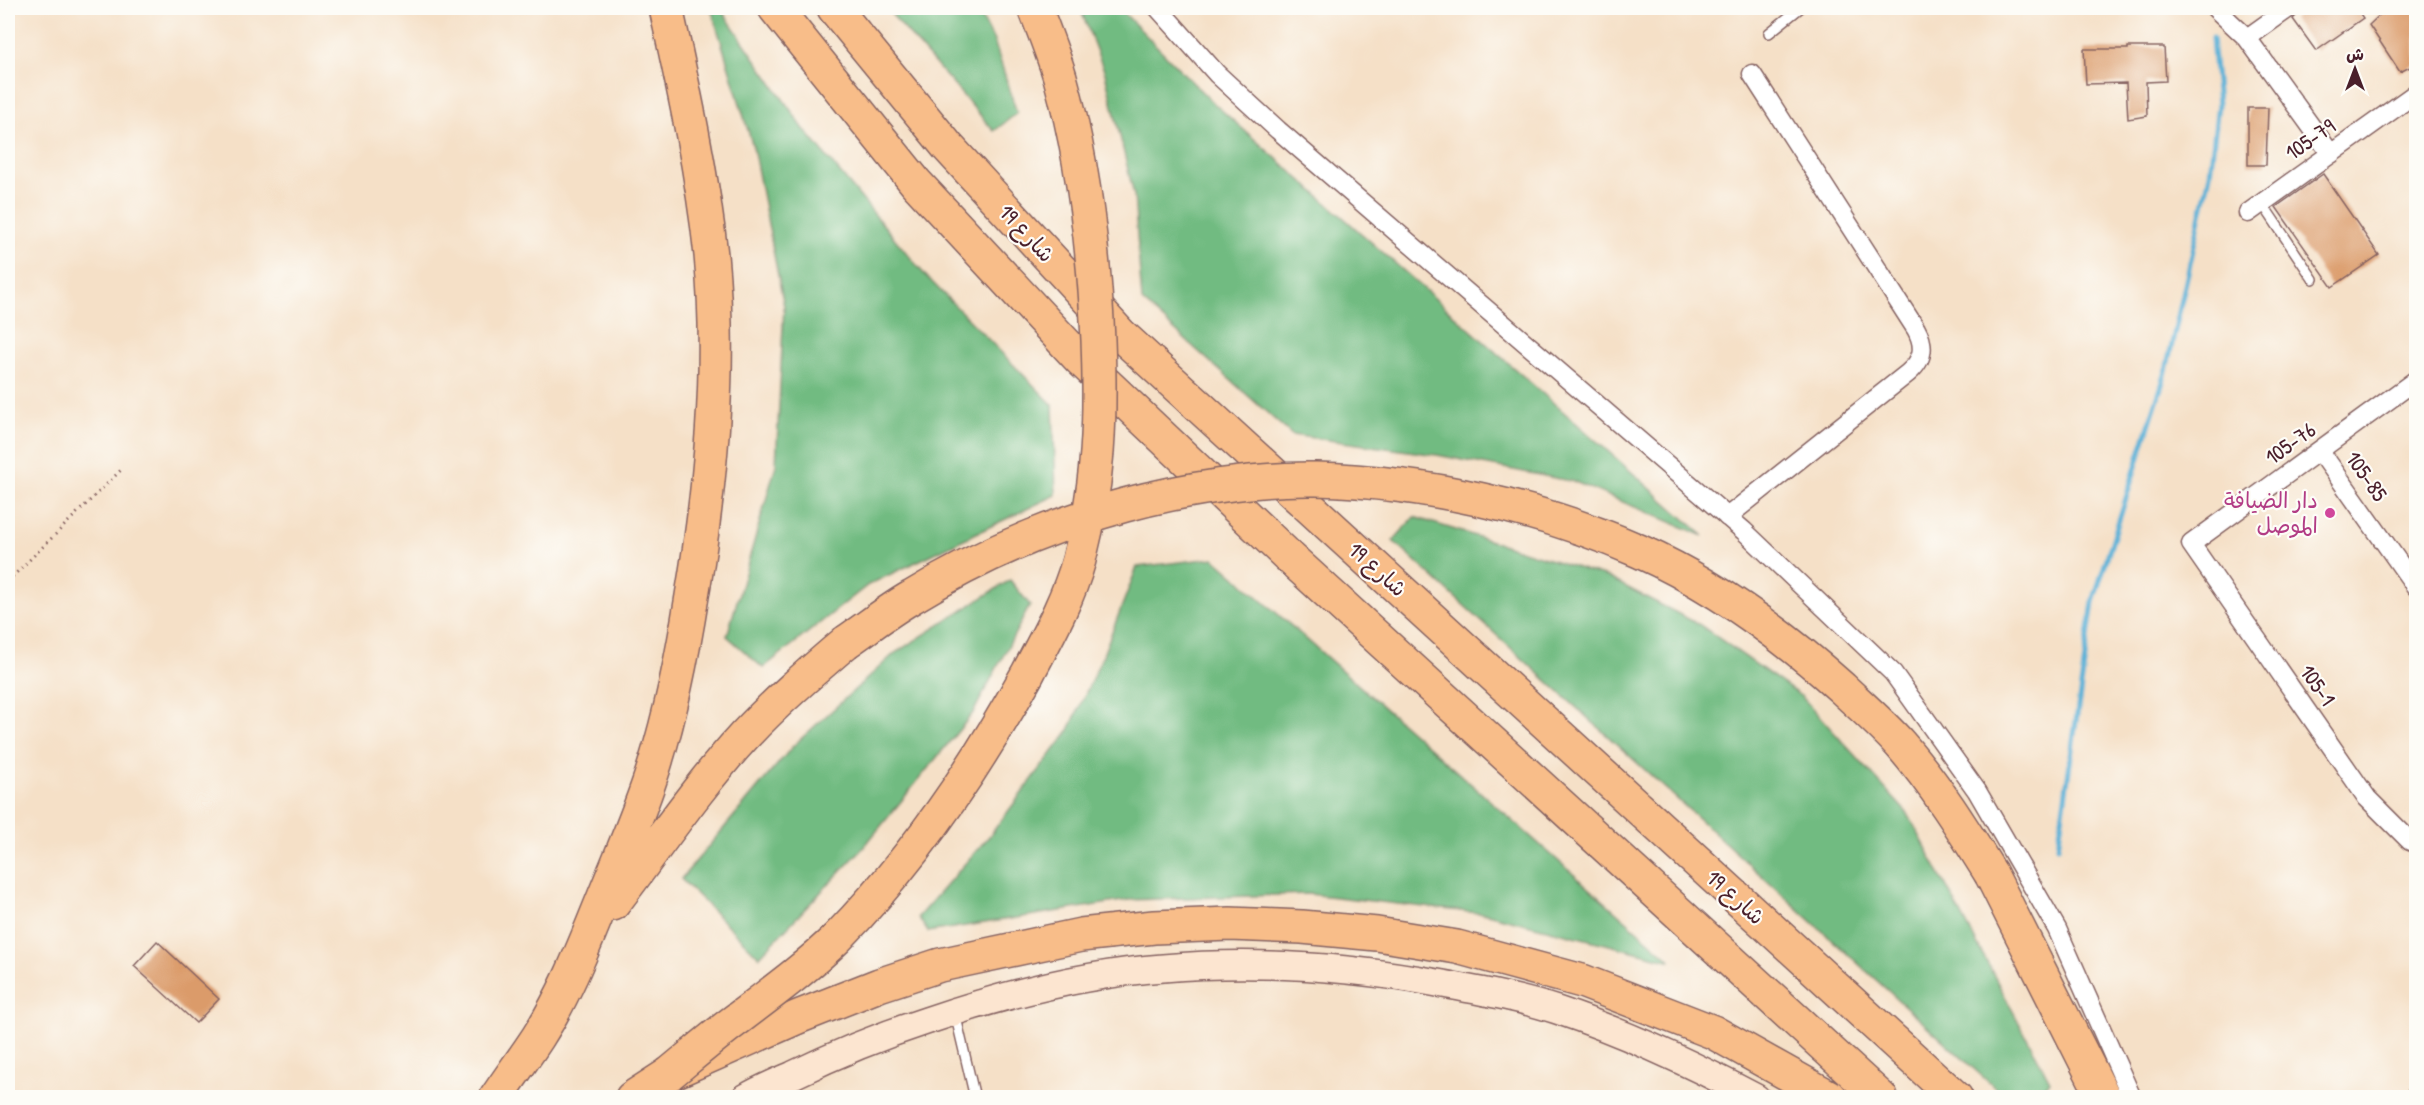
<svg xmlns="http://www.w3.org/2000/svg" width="2424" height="1105" viewBox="0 0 2424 1105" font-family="'Patrick Hand','Playpen Sans Arabic',sans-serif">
	<rect width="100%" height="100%" fill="#fdfcf7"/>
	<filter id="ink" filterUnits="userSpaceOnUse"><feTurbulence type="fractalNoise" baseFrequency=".0167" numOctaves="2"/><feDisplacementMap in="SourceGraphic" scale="12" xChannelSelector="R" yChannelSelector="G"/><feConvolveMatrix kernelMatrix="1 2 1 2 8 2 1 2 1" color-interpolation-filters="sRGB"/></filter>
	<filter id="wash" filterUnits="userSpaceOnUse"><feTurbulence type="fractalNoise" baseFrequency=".008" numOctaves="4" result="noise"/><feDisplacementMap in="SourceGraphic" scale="24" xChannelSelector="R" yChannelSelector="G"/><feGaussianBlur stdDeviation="1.35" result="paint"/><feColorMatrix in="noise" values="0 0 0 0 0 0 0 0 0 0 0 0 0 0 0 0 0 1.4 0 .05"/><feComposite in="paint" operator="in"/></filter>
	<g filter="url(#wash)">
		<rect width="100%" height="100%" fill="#f5e0c7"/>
		<path fill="#71bb81" stroke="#5e6d56" stroke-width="1.5" d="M711 8H720L803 128 924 274 1053 405 1056 495 868 585 763 668 727 636 776 465 784 306 753 147Z
			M886 8H977L994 41 1017 113 994 131Z
			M1080 8H1119L1209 99 1704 536 1575 482 1437 455 1292 435 1142 301 1134 195 1105 73Z
			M1414 517 1607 577 1700 625 1802 697 1908 814 2050 1081 2038 1097H2005L1393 541Z
			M1214 558 1672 961 1487 914 1309 894 1128 900 928 932 918 917 991 834 1068 732 1103 655 1137 567Z
			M1010 580 1030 605 973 713 863 848 759 957 681 879 793 746 895 653Z"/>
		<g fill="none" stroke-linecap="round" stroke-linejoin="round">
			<path stroke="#5ab1d7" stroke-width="5" d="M2058 847 2093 602 2165 375 2210 174 2218 104 2212 38"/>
		</g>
		<g id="blocks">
			<path fill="#db9b6b" d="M2300 8H2356L2363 18 2316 51 2293 19 2299 13Z
				M2387 8H2416V64L2400 72 2369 25Z
				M2128 47H2164L2166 81 2146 82 2147 116 2128 119 2126 83 2086 84 2084 49H2128Z
				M2248 108H2268L2266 165H2248Z
				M2323 174 2379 255 2332 287 2276 207Z
				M157 941 219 999 196 1023 134 966Z"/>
		</g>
	</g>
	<g filter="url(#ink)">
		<use href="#blocks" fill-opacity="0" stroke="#866362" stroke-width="1.5"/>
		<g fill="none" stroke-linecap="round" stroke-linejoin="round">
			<g stroke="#866362" stroke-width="12">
				<path id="lane" d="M1769 33 1800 8
					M2262 203 2313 279
					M955 1013 975 1098
					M2406 1098 2416 1091"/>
			</g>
			<g stroke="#866362" stroke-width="21">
				<path id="street" d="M1158 8 1217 74 1278 130 1744 531 1893 673 1977 791 2057 929 2132 1098
					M2215 8 2247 38
					M2289 8 2247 38 2331 154
					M2248 213 2416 93
					M2416 380 2191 544 2367 798 2410 841 2416 843
					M2320 451 2416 587
					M1727 517 1908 373C1923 360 1926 347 1916 329L1752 74"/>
			</g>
			<g stroke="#866362" stroke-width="30">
				<path id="secondary" d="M745 1098C760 1089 777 1082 793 1075 836 1054 880 1036 926 1021 1002 995 1082 974 1163 968 1256 960 1352 967 1443 984 1481 991 1521 998 1557 1010 1626 1033 1692 1064 1756 1098"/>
			</g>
			<g stroke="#866362" stroke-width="36">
				<path id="highway" d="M775 8 916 183 1080 359 1287 555 1881 1098
					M834 8 948 147 1120 334 1956 1098
					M1991 874 2104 1098
					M613 904C656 848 697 787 745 735 777 701 811 672 846 642
					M496 1098C510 1077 525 1057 538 1037 567 992 586 941 606 892 623 850 642 807 655 764 672 709 683 653 692 596 711 485 722 368 711 255 702 171 684 90 666 8
					M632 1098 669 1074 798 1017 879 985 940 965 1081 935 1154 927 1230 924 1302 927 1377 934 1457 947 1582 981 1713 1032 1831 1098"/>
			</g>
			<path stroke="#866362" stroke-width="3" stroke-dasharray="1.5 4.5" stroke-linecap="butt" d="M8 581 121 470"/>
			<use href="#lane" stroke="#fff" stroke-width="9"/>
			<use href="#street" stroke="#fff" stroke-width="18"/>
			<use href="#secondary" stroke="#fce5d0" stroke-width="27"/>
			<use href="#highway" stroke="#f8bd89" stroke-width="33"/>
			<g stroke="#866362" stroke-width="36" stroke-linecap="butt">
				<path id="highway-bridge" d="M846 642C868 627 889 610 912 597 977 557 1051 525 1125 505 1184 489 1255 478 1316 479 1425 482 1539 507 1639 551 1713 584 1782 634 1842 688 1861 706 1882 724 1900 744 1935 784 1963 829 1991 874
					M669 1074C691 1056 713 1037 736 1020 770 994 806 968 837 938 913 860 976 768 1028 673 1047 637 1068 600 1079 560 1099 483 1101 419 1098 340 1094 251 1084 163 1060 77 1053 54 1044 31 1035 8"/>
			</g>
			<use href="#highway-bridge" stroke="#f8bd89" stroke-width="33"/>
		</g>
	</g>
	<circle fill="#d1479c" stroke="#fdfcf7" stroke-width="2" cx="2330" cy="513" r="6"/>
	<g text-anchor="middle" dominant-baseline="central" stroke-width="4.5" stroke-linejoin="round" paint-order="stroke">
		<g font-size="22" fill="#4a1f2b" stroke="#fdfcf7">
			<text transform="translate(2310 139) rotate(-35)">105-79</text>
			<text transform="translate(1027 233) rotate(47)">شارع 19</text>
			<text transform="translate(2290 443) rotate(-36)">105-76</text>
			<text transform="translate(2367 476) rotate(55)">105-85</text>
			<text transform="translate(1378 569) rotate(42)">شارع 19</text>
			<text transform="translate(2318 685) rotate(55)">105-1</text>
			<text transform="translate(1736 897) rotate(42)">شارع 19</text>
		</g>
		<g font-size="22" fill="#b23c85" stroke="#fdfcf7" text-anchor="end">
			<text x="2318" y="500">دار الضيافة<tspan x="2318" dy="25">الموصل</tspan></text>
		</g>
	</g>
	<rect width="2424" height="1105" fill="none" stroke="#fdfcf7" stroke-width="30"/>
	<g transform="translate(2355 69)" stroke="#fdfcf7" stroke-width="4.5" paint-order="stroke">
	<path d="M0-4.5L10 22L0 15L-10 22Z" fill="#4a1f2b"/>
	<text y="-9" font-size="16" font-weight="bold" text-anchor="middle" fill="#4a1f2b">ش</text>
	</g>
</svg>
